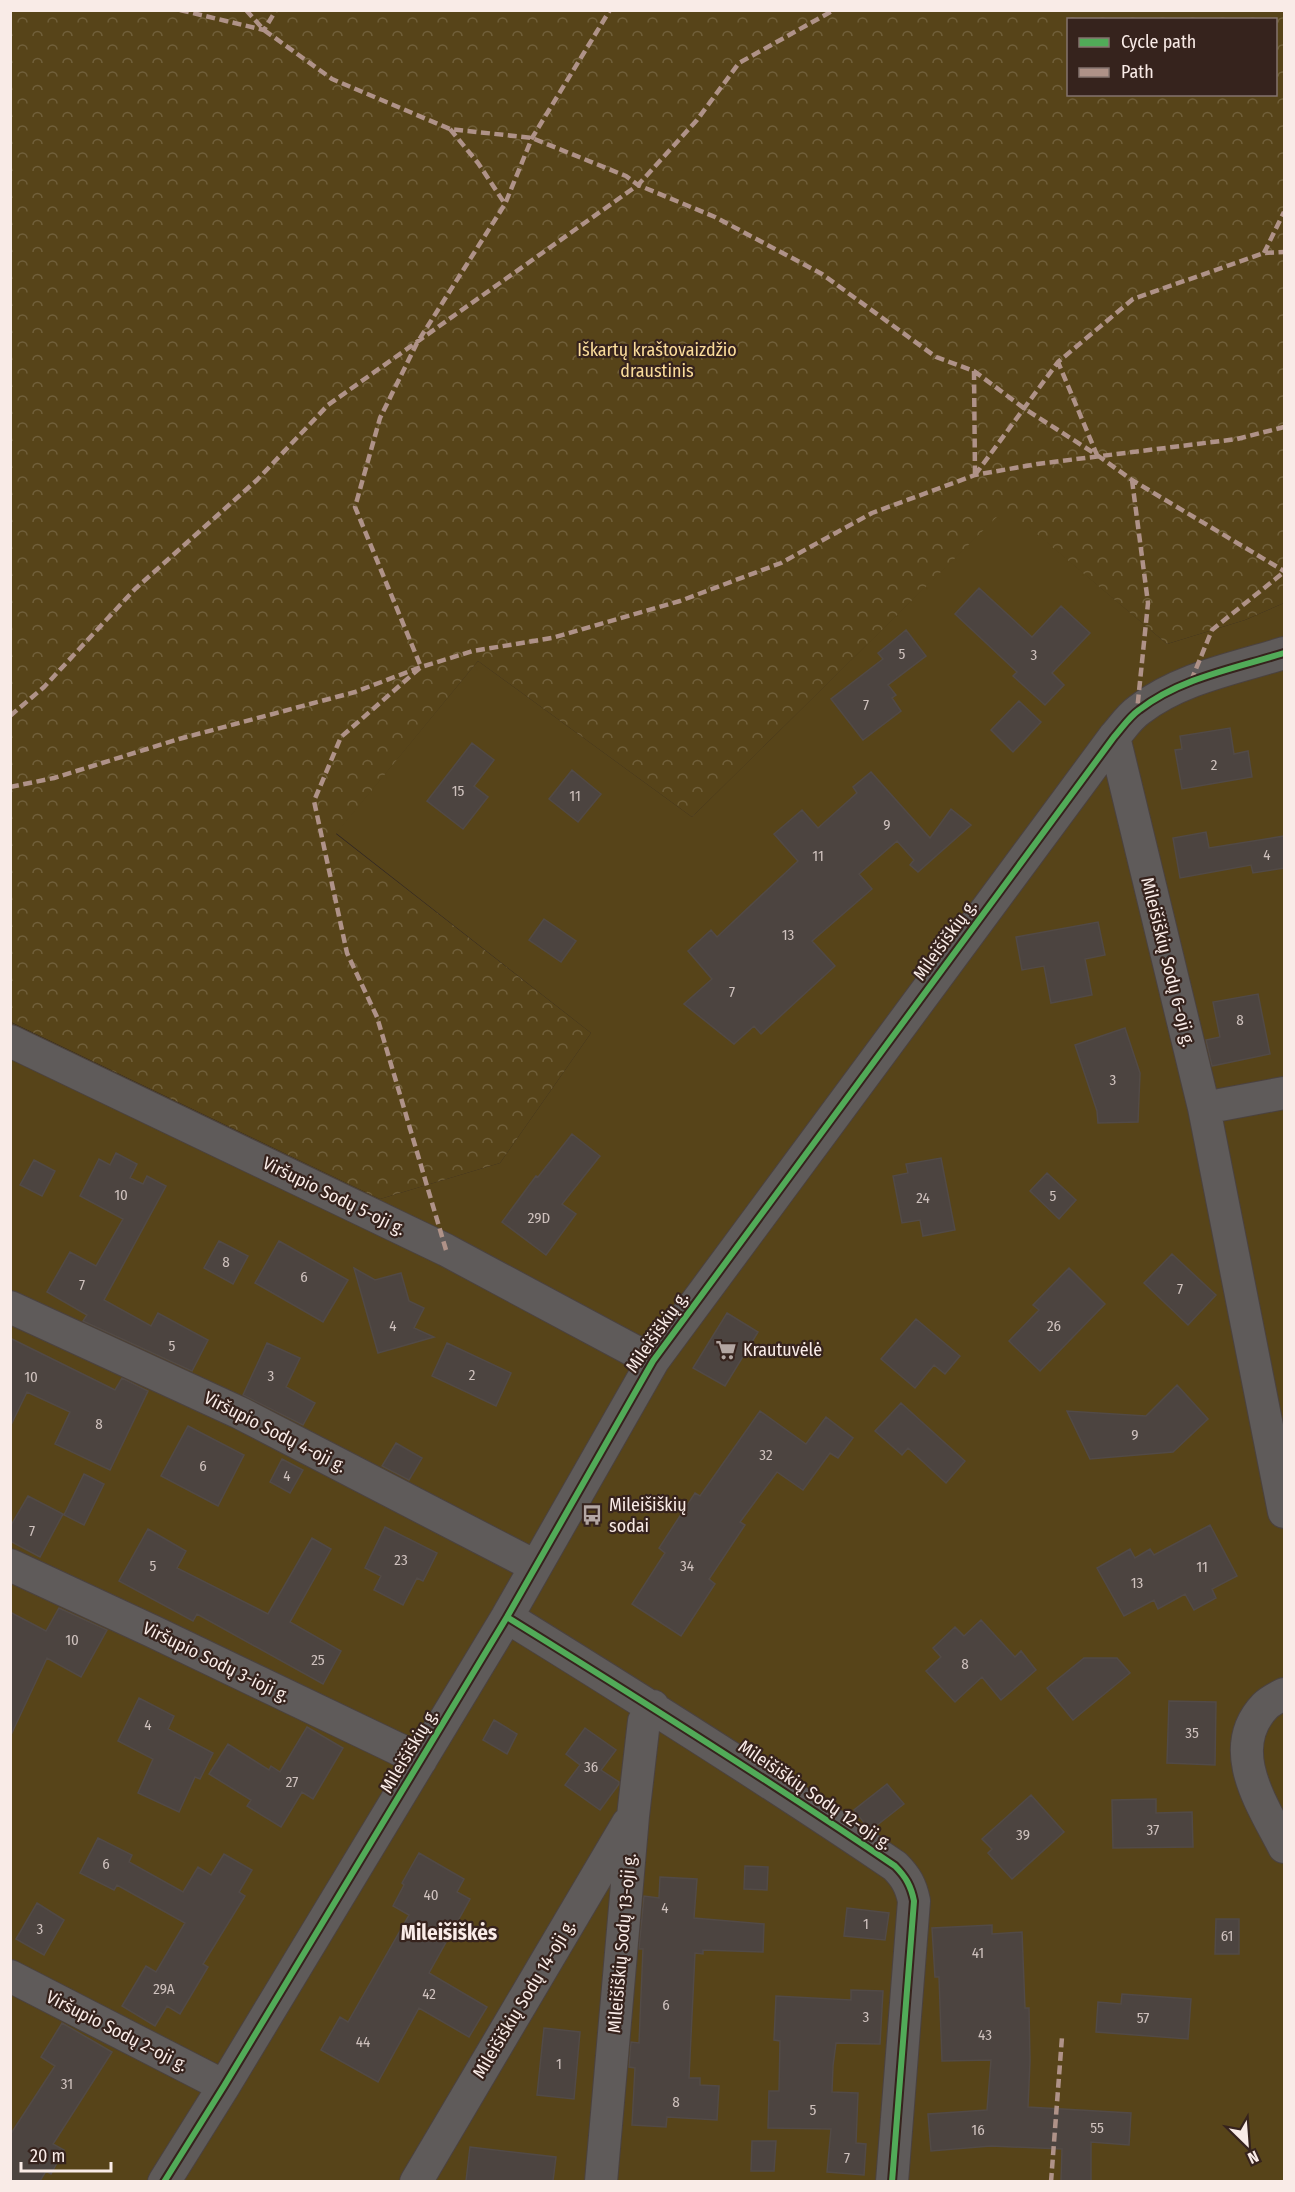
<svg xmlns="http://www.w3.org/2000/svg" width="1295" height="2192" viewBox="0 0 1295 2192" font-family="'Fira Sans Condensed',sans-serif">
	<defs>
		<pattern id="park-crowns" width="20" height="18" patternUnits="userSpaceOnUse" patternTransform="scale(1.5)"><rect width="20" height="18" fill="#574419"/><path d="M2 6a3 3 0 1 1 6 0M12 15a3 3 0 1 1 6 0" fill="none" stroke="#705f3a"/></pattern>
	</defs>
	<rect width="100%" height="100%" fill="#302623"/>
	<path fill="#574419" d="M1006 507 1167 644 1245 620 1284 603V2181H11L10 1022 380 1199 500 1163 591 1033 336 833 478 661 692 817Z"/>
	<path fill="url(#park-crowns)" fill-rule="evenodd" d="M10 11H1284V603L1245 620 1167 644 1006 508 692 817 478 661 336 834 591 1033 500 1163 380 1199 11 1022ZM1068 20H1276V94H1068Z"/>
	<path fill="#4c4440" stroke="#524a46" stroke-width="1.5" d="M979 588 1032 637 1061 606 1090 633 1052 673 1064 685 1045 705 1013 676 1017 672 955 614Z
		M906 630 926 656 888 685 896 695 892 698 901 711 863 740 831 699 883 659 878 653Z
		M1019 701 1041 722 1013 752 991 730Z
		M1230 728 1234 754 1248 751 1252 777 1182 789 1175 750 1182 749 1180 736Z
		M472 743 494 760 474 786 488 797 463 829 427 801Z
		M572 770 601 794 578 822 549 799Z
		M871 772 930 838 951 809 971 825 918 872 910 865 914 860 897 841 859 874 872 889 812 941 835 966 761 1034 754 1026 734 1044 684 1004 712 979 688 951 711 930 717 937 798 861 774 834 802 810 818 828 857 793 853 787Z
		M1206 832 1209 848 1284 836V868L1253 873 1251 865 1180 878 1173 838Z
		M544 919 576 941 561 962 529 940Z
		M1098 922 1105 955 1085 959 1092 995 1051 1003 1044 966 1022 970 1016 937Z
		M1258 994 1270 1054 1212 1066 1206 1040 1220 1037 1213 1002Z
		M1125 1028 1140 1073 1138 1122 1098 1123 1097 1111 1075 1045Z
		M572 1134 600 1156 562 1204 576 1214 546 1255 502 1222 536 1176 538 1177Z
		M116 1153 137 1164 130 1178 143 1184 147 1176 166 1186 104 1300 151 1326 158 1313 208 1340 192 1371 85 1322 83 1321 87 1315 47 1292 70 1252 96 1266 123 1219 80 1196 99 1159 110 1165Z
		M941 1158 955 1230 923 1236 920 1220 902 1223 893 1176 908 1173 906 1164Z
		M34 1160 55 1171 42 1196 20 1185Z
		M1047 1173 1076 1200 1059 1219 1030 1191Z
		M219 1241 248 1256 233 1284 204 1268Z
		M279 1241 348 1280 323 1322 255 1283Z
		M1172 1254 1216 1295 1188 1325 1144 1283Z
		M354 1268 375 1280 401 1273 409 1301 424 1308 414 1328 434 1337 378 1353Z
		M1069 1268 1105 1304 1040 1371 1009 1341 1039 1310 1033 1305Z
		M727 1313 758 1332 725 1386 693 1368Z
		M916 1319 960 1356 945 1374 934 1365 915 1388 881 1359Z
		M10 1338 115 1390 122 1378 148 1391 110 1470 55 1444 70 1412 27 1392 10 1427Z
		M267 1343 300 1358 286 1387 315 1403 303 1425 243 1395Z
		M447 1343 511 1373 496 1406 432 1376Z
		M1177 1385 1208 1419 1173 1452 1090 1459 1067 1411 1146 1416Z
		M901 1403 965 1461 946 1483 908 1448 902 1455 875 1431Z
		M760 1411 806 1444 826 1417 853 1438 838 1458 830 1453 803 1490 777 1472 740 1522 745 1525 709 1579 715 1584 681 1636 632 1604 665 1553 659 1548 695 1493 700 1496Z
		M188 1426 244 1455 218 1506 161 1476Z
		M396 1443 422 1458 409 1480 382 1466Z
		M282 1459 303 1470 290 1493 270 1482Z
		M84 1474 104 1484 84 1525 64 1515Z
		M28 1496 63 1514 40 1557 10 1541V1527Z
		M1210 1525 1237 1576 1212 1589 1216 1598 1194 1610 1185 1594 1158 1609 1154 1600 1124 1616 1097 1568 1130 1549 1135 1558 1150 1549 1154 1555Z
		M385 1527 437 1553 423 1581 417 1578 403 1605 374 1590 381 1576 365 1568Z
		M148 1529 186 1551 177 1568 268 1614 312 1538 331 1549 290 1622 341 1651 323 1684 197 1614 193 1621 119 1581Z
		M59 1608 107 1630 81 1677 47 1658 10 1737V1612L46 1631Z
		M981 1620 1015 1657 1021 1651 1036 1670 1001 1700 982 1677 955 1702 926 1671 941 1657 933 1648 955 1627 964 1636Z
		M1084 1658H1117L1130 1673 1073 1720 1047 1688Z
		M139 1698 174 1716 168 1729 213 1753 200 1779 195 1777 179 1812 138 1793 153 1759 118 1741Z
		M1169 1701 1216 1702 1215 1765 1167 1763Z
		M494 1720 517 1734 507 1754 483 1740Z
		M307 1727 343 1748 313 1799 302 1792 281 1827 247 1806 251 1800 209 1774 228 1744 269 1770 271 1766 280 1772Z
		M585 1728 616 1750 601 1770 619 1782V1784L600 1810 565 1785 580 1765 566 1754Z
		M887 1784 904 1804 872 1829 865 1824 854 1810Z
		M1031 1795 1064 1832 1012 1879 988 1853 992 1849 982 1839Z
		M1156 1799V1813L1192 1812 1193 1847 1113 1848 1112 1800Z
		M98 1838 132 1855 129 1862 183 1892 198 1867 211 1875 224 1854 252 1870 239 1892 245 1896 203 1964 208 1967 180 2014 167 2006 155 2026 122 2006 146 1966 156 1972 185 1923 117 1885 114 1890 80 1873Z
		M419 1853 464 1879 457 1892 470 1899 429 1973 487 2007 469 2037 419 2008 378 2082 321 2050 340 2017 348 2022 409 1915 393 1906 404 1885 402 1883Z
		M745 1866 768 1867 767 1890 744 1889Z
		M660 1877 697 1879 694 1918 764 1924 763 1952 703 1950V1954L695 1953 689 2078H700V2085L719 2086 717 2120 667 2117 666 2127 632 2125 635 2068 629 2067 631 2042 639 2043 643 1949H639L644 1896 659 1898Z
		M37 1903 64 1920 44 1955 16 1939Z
		M847 1908 889 1913 885 1940 844 1936Z
		M1216 1919H1239V1954H1215Z
		M992 1925V1934L1022 1932 1025 2008H1029L1030 2061 1028 2107 1131 2113 1129 2145 1091 2142V2181H1061L1062 2149 991 2146 931 2151 928 2114 987 2110 991 2060 942 2061 939 1977H935L932 1928Z
		M851 1990 883 1991 880 2044 836 2043 833 2066 832 2092 858 2093 856 2143 866 2144 864 2175 827 2172 831 2129 768 2128 769 2091H779L780 2041 774 2040 776 1996 851 2000Z
		M1122 1994 1191 1999 1188 2039 1096 2032 1098 2002 1121 2004Z
		M62 2023 112 2052 53 2144 64 2150 51 2174 46 2171 40 2181H10V2135L55 2066 41 2057Z
		M544 2028 580 2032 574 2099 537 2095Z
		M752 2141H776L774 2171H751Z
		M470 2147 556 2157 553 2181H466Z"/>
	<g fill="none" stroke-linecap="round" stroke-linejoin="round">
		<g stroke="#4b423f" stroke-width="34">
			<path id="minor" d="M1114 737 1204 1108 1284 1093
				M10 1041 446 1250 653 1361
				M1204 1108 1284 1512
				M10 1307 240 1413 535 1566
				M10 1565 154 1632 421 1760
				M507 1617C638 1698 768 1780 895 1866 906 1877 911 1886 914 1901L892 2182
				M1284 1694C1278 1697 1270 1701 1265 1706 1224 1749 1262 1804 1284 1847
				M10 1976 224 2086
				M164 2182 224 2086 507 1617 653 1361 1114 737C1122 728 1129 717 1139 710 1180 678 1236 668 1284 653
				M416 2182 628 1823
				M601 2182 633 1816 644 1721 653 1706"/>
		</g>
		<use href="#minor" stroke="#5f5b5a" stroke-width="32"/>
		<path stroke="#af9288" stroke-width="4.5" stroke-dasharray="9 4.5" stroke-linecap="butt" d="M180 10 264 30 276 10
			M246 10 264 30 332 79 450 129 532 138 626 176 638 185 715 217 822 274 936 357 974 371 1025 409 1097 455 1058 362
			M450 129 478 163 505 204
			M1264 253 1284 212
			M974 371 975 475
			M1097 455 1132 480 1284 571
			M975 475 1058 362 1133 299 1264 253 1284 252
			M1132 480 1148 603 1137 711
			M1191 681 1212 630 1284 572
			M10 716 44 687 135 589 257 480 328 405 638 185 697 120 739 63 834 10
			M10 787 54 778 179 739 355 692 421 667 473 651 552 638 680 601 781 563 872 513 975 475 1037 464 1237 439 1284 427
			M446 1250 377 1017 347 953 314 801 341 737 421 667 355 507 380 418 417 343 505 204 532 138 610 10
			M1051 2182 1062 2037"/>
		<g stroke="#36231d" stroke-width="10">
			<path id="cycleway" d="M507 1617C638 1698 768 1780 895 1866 906 1877 911 1886 914 1901L892 2182
				M164 2182 224 2086 507 1617 653 1361 1114 737C1122 728 1129 717 1139 710 1180 678 1236 668 1284 653"/>
		</g>
		<use href="#cycleway" stroke="#51ab58" stroke-width="6"/>
	</g>
	<defs>
		<g id="supermarket-bare" transform="scale(1.62)"><path d="M-6-5.5h2.5l.6 2H6L4.5 2H-2.5L-4.4-4H-6ZM-1.5 3.2a1.3 1.3 0 1 0 .1 0ZM3 3.2a1.3 1.3 0 1 0 .1 0Z" fill="#b3a6a2" stroke="#36231d" stroke-width="2.5" paint-order="stroke"/></g>
		<g id="bus-bare" transform="scale(1.62)"><path d="M-5-6H5V4H4V6H2V4H-2V6H-4V4H-5ZM-3.5-4V0h7V-4ZM-3.5 1.2v1.5H-2V1.2ZM2 1.2v1.5H3.5V1.2Z" fill="#b3a6a2" stroke="#36231d" stroke-width="2.5" paint-order="stroke"/></g>
	</defs>
	<g fill-rule="evenodd">
		<use href="#supermarket-bare" x="726" y="1350"/>
		<use href="#bus-bare" x="592" y="1515"/>
	</g>
	<g text-anchor="middle" dominant-baseline="central" stroke-width="4.5" stroke-linejoin="round" paint-order="stroke">
		<g font-size="15" fill="#cec1bd">
			<text x="902" y="654">5</text>
			<text x="1034" y="655">3</text>
			<text x="866" y="705">7</text>
			<text x="1214" y="765">2</text>
			<text x="458" y="791">15</text>
			<text x="575" y="796">11</text>
			<text x="887" y="825">9</text>
			<text x="1267" y="855">4</text>
			<text x="818" y="856">11</text>
			<text x="788" y="935">13</text>
			<text x="732" y="992">7</text>
			<text x="1240" y="1020">8</text>
			<text x="1113" y="1080">3</text>
			<text x="121" y="1195">10</text>
			<text x="1053" y="1196">5</text>
			<text x="923" y="1198">24</text>
			<text x="539" y="1218">29D</text>
			<text x="226" y="1262">8</text>
			<text x="304" y="1277">6</text>
			<text x="82" y="1285">7</text>
			<text x="1180" y="1289">7</text>
			<text x="393" y="1326">4</text>
			<text x="1054" y="1326">26</text>
			<text x="172" y="1346">5</text>
			<text x="472" y="1375">2</text>
			<text x="271" y="1376">3</text>
			<text x="31" y="1377">10</text>
			<text x="99" y="1424">8</text>
			<text x="1135" y="1435">9</text>
			<text x="766" y="1455">32</text>
			<text x="203" y="1466">6</text>
			<text x="287" y="1476">4</text>
			<text x="32" y="1531">7</text>
			<text x="401" y="1560">23</text>
			<text x="153" y="1566">5</text>
			<text x="687" y="1566">34</text>
			<text x="1202" y="1567">11</text>
			<text x="1137" y="1583">13</text>
			<text x="72" y="1640">10</text>
			<text x="318" y="1660">25</text>
			<text x="965" y="1664">8</text>
			<text x="148" y="1725">4</text>
			<text x="1192" y="1733">35</text>
			<text x="591" y="1767">36</text>
			<text x="292" y="1782">27</text>
			<text x="1153" y="1830">37</text>
			<text x="1023" y="1835">39</text>
			<text x="106" y="1864">6</text>
			<text x="431" y="1895">40</text>
			<text x="665" y="1908">4</text>
			<text x="866" y="1924">1</text>
			<text x="40" y="1929">3</text>
			<text x="1227" y="1936">61</text>
			<text x="978" y="1953">41</text>
			<text x="164" y="1989">29A</text>
			<text x="429" y="1994">42</text>
			<text x="666" y="2005">6</text>
			<text x="866" y="2017">3</text>
			<text x="1143" y="2018">57</text>
			<text x="985" y="2035">43</text>
			<text x="363" y="2042">44</text>
			<text x="559" y="2064">1</text>
			<text x="67" y="2084">31</text>
			<text x="676" y="2102">8</text>
			<text x="813" y="2110">5</text>
			<text x="1097" y="2128">55</text>
			<text x="978" y="2130">16</text>
			<text x="847" y="2158">7</text>
		</g>
		<g font-size="18" fill="#fadc9b" stroke="#36231d">
			<text x="657" y="350">Iškartų kraštovaizdžio<tspan x="657" dy="21">draustinis</tspan></text>
		</g>
		<g font-size="18" fill="#f9ebe7" stroke="#36231d">
			<text transform="translate(945 940) rotate(-54)">Mileišiškių g.</text>
			<text transform="translate(1168 962) rotate(76)">Mileišiškių Sodų 6-oji g.</text>
			<text transform="translate(334 1196) rotate(26)">Viršupio Sodų 5-oji g.</text>
			<text transform="translate(657 1332) rotate(-55)">Mileišiškių g.</text>
			<text transform="translate(275 1432) rotate(27)">Viršupio Sodų 4-oji g.</text>
			<text transform="translate(216 1662) rotate(26)">Viršupio Sodų 3-ioji g.</text>
			<text transform="translate(409 1751) rotate(-59)">Mileišiškių g.</text>
			<text transform="translate(815 1795) rotate(34)">Mileišiškių Sodų 12-oji g.</text>
			<text transform="translate(622 1943) rotate(-85)">Mileišiškių Sodų 13-oji g.</text>
			<text transform="translate(524 1999) rotate(-59)">Mileišiškių Sodų 14-oji g.</text>
			<text transform="translate(117 2031) rotate(27)">Viršupio Sodų 2-oji g.</text>
		</g>
		<g font-size="18" fill="#f9ebe7" stroke="#36231d" text-anchor="start">
			<text x="743" y="1350">Krautuvėlė</text>
			<text x="609" y="1505">Mileišiškių<tspan x="609" dy="21">sodai</tspan></text>
		</g>
		<g font-size="21" font-weight="bold" fill="#f9ebe7" stroke="#36231d">
			<text x="449" y="1933">Mileišiškės</text>
		</g>
	</g>
	<rect width="1295" height="2192" fill="none" stroke="#f9ebe7" stroke-width="24"/>
	<rect x="1067" y="18" width="210" height="78" fill="#36231d" stroke="#84736e" stroke-width="1.5"/>
	<rect x="1079" y="38" width="30" height="9" fill="#51ab58" stroke="#84736e" stroke-width="1.5"/>
	<text x="1121" y="48" font-size="18" fill="#f9ebe7">Cycle path</text>
	<rect x="1079" y="68" width="30" height="9" fill="#af9288" stroke="#84736e" stroke-width="1.5"/>
	<text x="1121" y="78" font-size="18" fill="#f9ebe7">Path</text>
	<g transform="translate(1247 2144) rotate(155)" stroke="#36231d" stroke-width="4.5" paint-order="stroke">
	<path d="M0-4.5L10 22L0 15L-10 22Z" fill="#f9ebe7"/>
	<text y="-9" font-size="16" font-weight="bold" text-anchor="middle" fill="#f9ebe7">N</text>
	</g>
	<path d="M21 2162v9h90v-9" fill="none" stroke="#f9ebe7" stroke-width="3"/>
	<text x="30" y="2162" font-size="18" fill="#f9ebe7" stroke="#36231d" stroke-width="4.5" paint-order="stroke">20 m</text>
</svg>
